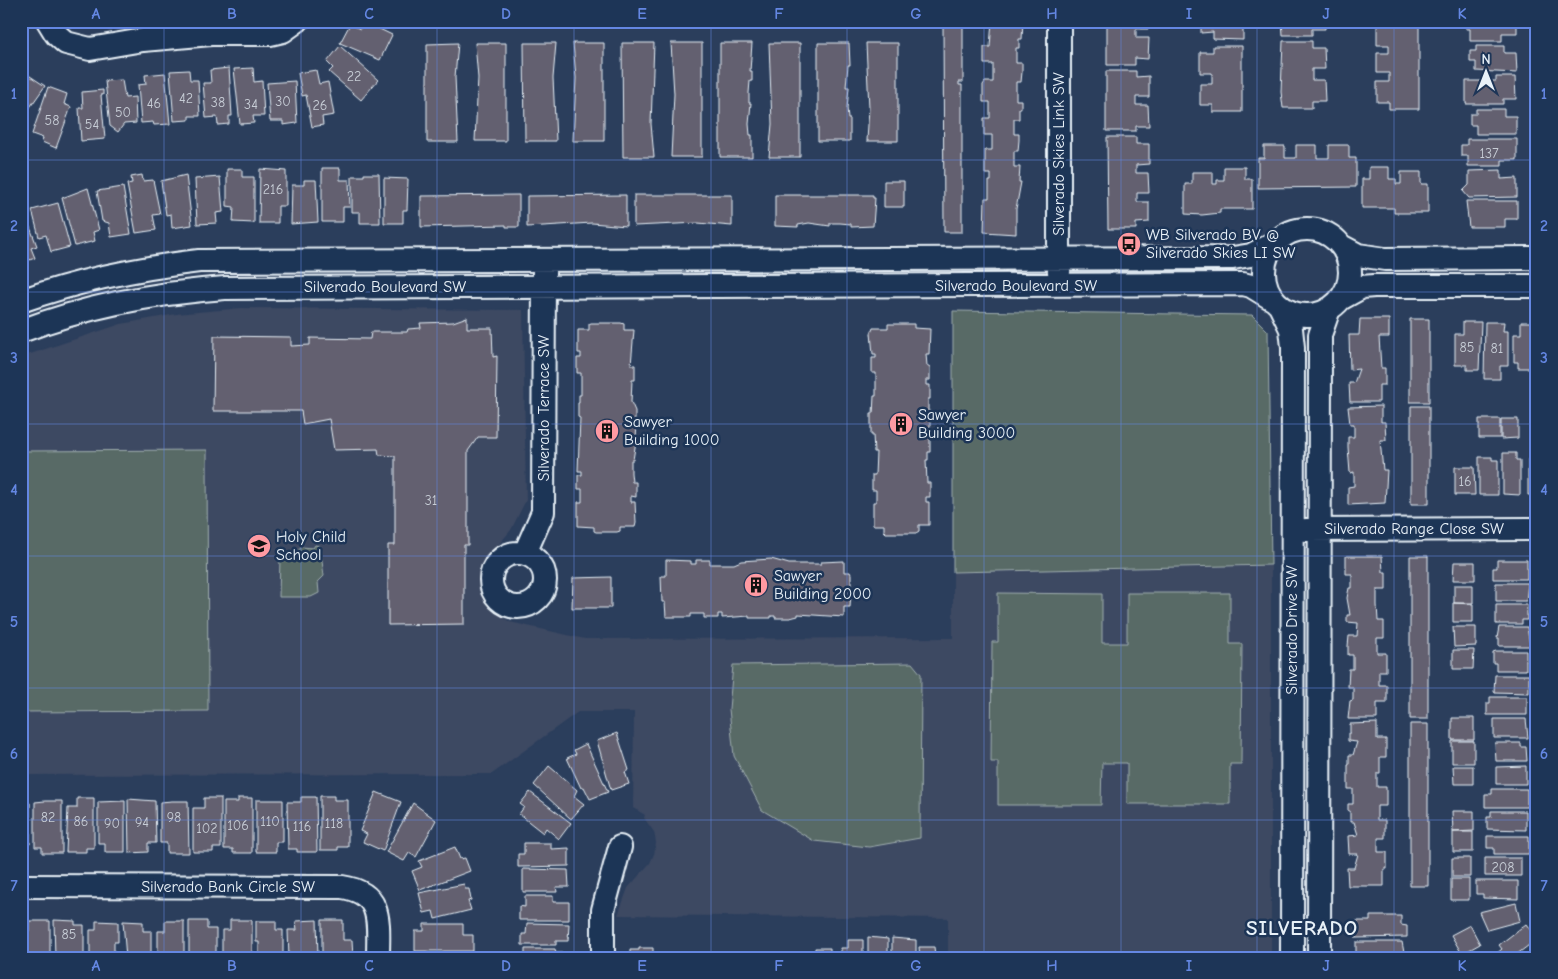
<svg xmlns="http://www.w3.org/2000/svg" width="1558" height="979" viewBox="0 0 1558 979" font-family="'Comic Neue',sans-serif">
	<rect width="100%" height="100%" fill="#2b3e5c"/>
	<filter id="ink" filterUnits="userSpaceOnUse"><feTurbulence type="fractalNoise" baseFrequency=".02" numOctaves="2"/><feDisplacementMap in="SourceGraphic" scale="10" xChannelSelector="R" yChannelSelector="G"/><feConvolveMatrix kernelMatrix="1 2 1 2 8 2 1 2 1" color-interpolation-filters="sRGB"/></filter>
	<g filter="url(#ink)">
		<path fill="#3c4862" d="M241 308 523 310 526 500 511 530 484 562 481 592 491 609 510 622 585 639 953 638V572L1271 565V958H948V918L618 915 628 888 650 863 654 854 656 843 654 832 644 818 645 815 633 808 634 712H578L492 774 21 775V357L121 324 176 314Z"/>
		<path fill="#586b66" stroke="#a0aeaf" d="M953 311 1252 315 1268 331 1271 565 953 572Z
			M207 450 208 711 21 712V451Z
			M315 545 320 546 324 576 318 582 319 593 311 597H279L280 558C287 552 295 554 302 547L313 548Z
			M998 593 1102 594V643H1127V593H1230V644H1242L1241 764H1230V804H1127V763H1102L1101 805H998V762H991L992 642H998Z
			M912 663 921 674 920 838 869 847 814 841 762 810 734 756 729 709 733 665Z"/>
		<path fill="#646170" stroke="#e8f1f8" d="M363 21 392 35 380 60 340 43 350 24 360 29Z
			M943 21H963V82H959V85H962V232H944Z
			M992 21H1023L1022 39H1019V48H1016V63H1022V72L1021 82H1016V100H1021V108H1019V119H1014V134H1019V140L1018 151H1014V167H1020L1019 182H1021L1016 209V234L984 232 985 198H989V181H991V174H985V150H992V135H984V118H990V102H983V85L985 82H993V64H984V47H990Z
			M1107 21H1148V29H1136V38H1149L1148 59 1135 58V65H1107Z
			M1201 21H1243V40L1213 39V32L1201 33Z
			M1282 21H1325V29H1312V35H1283Z
			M1389 21H1419V109H1389V102H1377V82H1389V73H1377V53H1389V45H1377V24H1389Z
			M1466 21H1517V33H1502V41H1470V29H1466Z
			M1283 41H1312V48H1324L1325 69H1312V80H1324L1325 101H1312V108H1283L1281 92Z
			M458 43 455 77 458 142H427V44Z
			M475 43H506V141H475L478 78Z
			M524 43H556L553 78 556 141H525Z
			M573 43H604V141H573L576 78Z
			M622 43H654L651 124 654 157H623Z
			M671 43H702V157H671L674 94Z
			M720 43H752L750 71H752V81H750L749 93V103H751L749 124 750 135H752V157H720Z
			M769 43H800V157H769L772 124Z
			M818 43H849L850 65H848L846 87H849L847 108 848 119H850V141H818Z
			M866 43H898V141H867L869 108Z
			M340 46 378 80 361 100 329 72 333 68 327 62Z
			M1213 46H1242V112H1213V105H1200V84H1212V73H1200V52H1213Z
			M1476 46H1504V53H1516L1517 73 1476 71V62H1470V51H1476Z
			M229 68 232 116H229V124L218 125 217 117 206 118 203 83H211L210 70Z
			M253 68 254 82 262 81 264 116H253L254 123 240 124 234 69Z
			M189 70 190 80H198L200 116H189V120L174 121 170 71Z
			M316 70 319 84 328 82 334 115 322 117 323 125 312 127 306 95 302 96 298 73Z
			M1106 71H1136V77L1149 76V97H1136V105H1148L1149 126H1136V131H1106Z
			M165 73 170 124 154 125 153 122 141 123 138 85 146 84 145 75Z
			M27 74 45 86 21 120V82Z
			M1496 77H1515L1516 99H1503V104H1466V81H1496Z
			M122 80 125 98 135 97 136 123 124 124 118 132 110 126 105 81Z
			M295 81 297 123 283 125V121H270L267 83Z
			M48 87 67 94 64 104 71 107 56 148 42 142 43 138 32 134Z
			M103 90V95H101L105 139 81 141 79 108H83L82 92Z
			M1476 109H1504V116H1516V134H1476V125H1470V114H1476Z
			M1107 137H1136V144H1149V164L1136 165V173H1148L1149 193H1137V202H1149V222L1136 223V229H1108Z
			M1467 139H1517V160H1502V166H1468V156H1461V145H1467Z
			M1296 145H1317V158H1329V145H1349V158H1356V187L1258 188V158H1264V146H1285V158H1296Z
			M1224 167H1245V179H1252V209H1220V213L1202 215 1185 214V184H1192V172H1213V184H1217V180H1224Z
			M1369 167H1389V179H1396V184H1401V172H1421V184H1428V213H1394V208H1362V179H1369Z
			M322 168H340V180H349L350 207H343V222H322Z
			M227 169H242V177H254V223L233 222 234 207 227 206Z
			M260 169 286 171V206H278V223H259Z
			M1501 170V179L1517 178V197L1469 198 1463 191 1469 185V171Z
			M364 174H379L380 223H360V212H352V176H364Z
			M142 175 143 181 153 180 160 214 153 215 156 230 136 233 127 184 132 183 131 177Z
			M186 175 192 225 172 228 171 214 166 215 161 181Z
			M220 177 223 212 216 213 217 223 197 224 195 179Z
			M384 178 408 179 407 210H403V223H384Z
			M304 180H316L318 222 291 224 292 185H304Z
			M884 181H904V207H884Z
			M123 187 131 234 111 237 109 223 102 221 97 191Z
			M88 188 99 230 93 232 95 241 75 246 62 198Z
			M519 195V227H506V225L421 227V196Z
			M626 195V226L592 223 527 227V196Z
			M634 195H732V226L698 223 634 226Z
			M775 195H873V198H875L873 226 851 227V224L840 223H830V226L809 223 798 225V227L775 226Z
			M1466 201H1517V219H1505V227H1469Z
			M58 203 70 247 51 252 46 235 39 237 32 210Z
			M25 214 37 246 31 248 35 258 21 263V216Z
			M467 317V328H492L493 357 497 356 496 437H478L468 451V545H464V624L388 625V545H395V456L379 455 378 449 334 450 329 419 303 424 301 411H213L214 336 291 337V346L310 345V338L370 339 371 332H407L408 329 421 328 420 323 453 322Z
			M1360 319H1389V337H1379L1381 368H1385V385H1379V402H1350L1349 383H1354L1359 369 1350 370 1349 335H1359Z
			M1410 319H1429V402H1410Z
			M1463 322H1481L1479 370H1467V365H1455V334H1463Z
			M1485 322H1504L1503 331H1508V366H1500V379H1484Z
			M1521 322H1537V362H1530V368H1518V362H1514V334H1521Z
			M591 323H621L624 324V330H634L631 365H635V380H632L631 402 635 411V421H637L636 441 633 460H631V473L632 482H636V497L631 496V502H635L636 523 635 527H620V531L617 532H596L594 531V527L578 526V502H582V489H578V475H582V471H578L580 418 578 417V403H579V395H581V373H577V358H581V353H578V330H589V324Z
			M888 324H914V328L930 329 929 354H926L927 366H930V380H926V385H930V399H928V411H930V434H928V438H930V452H928V460H926L927 483H930V497H926V502H929V525H919V531L916 533H886L884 531V525H873V502H876V490H872V475H875L876 452H874L873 435H871V414H873L874 396H876V373H872V358H876V354H873L871 333 873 328H888Z
			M1381 406V422H1385L1386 440H1380L1383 470H1387L1385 503 1348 505V487L1354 486V472L1350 473 1348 447V437H1354V424H1350L1348 407Z
			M1411 406H1429V504H1411Z
			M1479 419H1500V438H1479Z
			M1501 419H1518V438L1501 439Z
			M1503 453H1516V460H1520V495L1503 494Z
			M1479 457H1492V460H1498V495H1479Z
			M1528 459H1537V495H1528Z
			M1455 467H1474L1475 495H1455Z
			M1346 556H1382L1383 572H1386V590H1377V605L1378 621H1384V638H1377V653H1386V671H1379V685H1387V703H1377V719H1348L1350 701 1353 700V687H1348L1349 669H1353V655H1348V646L1349 636H1357L1358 623 1347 622V615H1350L1347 598 1349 588H1352V574H1346Z
			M1410 556H1428V719H1410Z
			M771 559 789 564H821V562L844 561V572H850L851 574V593L850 607H844V617L798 614V616L790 618H775V616H771V618H749V616L722 618V614H718V618H704V614H691V617H666L665 602H662L661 576H666V560L691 561V564H696V560H710V564H734L741 561Z
			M1497 560H1527V579H1493V568H1497Z
			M1454 562H1475V580H1453Z
			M611 577V608H572L573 578Z
			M1496 583H1528L1526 601H1496Z
			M1454 585H1473V603H1454Z
			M1453 603 1473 604V622H1453Z
			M1527 605V620H1522V624H1496V605Z
			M1453 627H1476V646L1454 647Z
			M1499 627H1527L1530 646H1499V638H1497Z
			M1453 650H1474L1473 669H1453Z
			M1496 651H1526V670H1496V663H1493V652Z
			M1495 675H1529V693L1494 692Z
			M1490 697H1527V715H1487V703H1490Z
			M1452 718H1474V740H1452Z
			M1494 719H1526L1528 738H1494Z
			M1377 723V739H1386V757H1380V773H1377V787H1386V806H1377V820H1385V838H1378V852H1387V869H1384V886H1348L1347 868H1354L1358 854H1349L1348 836 1358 835 1354 822H1350V811H1348V804H1353V789H1348V765H1349V755H1353L1357 742 1348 741V733H1350V724Z
			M1410 724H1428V886H1410Z
			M617 733 629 770 625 772 629 784 611 790 597 741Z
			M1452 741H1474V763H1452Z
			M1495 743H1521V747H1526L1527 761H1496Z
			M586 744 608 792 590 799 584 787 581 788 567 758 576 754 574 750Z
			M549 766 577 790 574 796 584 804 571 819 534 785Z
			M1453 766H1473V784H1454Z
			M1526 766V784H1496V767Z
			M1492 789H1527V807H1485V794H1492Z
			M376 792 401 802 383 851 363 842 367 834 360 831Z
			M530 792 571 823 559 839 546 828 543 833 519 814 524 807 520 804Z
			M320 796H334V800H348V847H338V850H320Z
			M301 797H316L317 852H297V849H288L287 802H301Z
			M77 798H94V848H86V852H66L68 808H77Z
			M204 798H221V848H213V852H193V808H204Z
			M238 798H252V853H233V849H224V802H238Z
			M128 799 155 801 156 843H148V852L129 853Z
			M256 800H283V842H276V852H256Z
			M45 801H62V853H42V847H35V802Z
			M125 801V852H105V843H98V802Z
			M172 801H188L189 853H167V843H160V802Z
			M21 803H30V844H23V853H21Z
			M413 803 436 820 416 857 409 853 404 861 386 852Z
			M1452 811H1474V831L1453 832Z
			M1491 811H1526V830L1487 829V817H1491Z
			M1453 832H1473V852H1453Z
			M1487 836H1529V854H1494V848H1487Z
			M524 843H551V849L569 848V866L518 867V854H524Z
			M455 847 460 859 465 858 470 871 420 890 412 871 422 867 419 861Z
			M1452 858H1470V877H1452Z
			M1485 858H1521V876H1485Z
			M523 869 568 870 569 887H556L557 892H523Z
			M1451 879H1469V900H1451Z
			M1476 881H1518V899L1483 898V894H1476Z
			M464 884 465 889H469L471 900 468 901 471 910 435 919 433 911 424 913 419 893Z
			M525 896H553V902H569V920H519V906L525 907Z
			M1516 903 1520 921 1487 930 1479 912Z
			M1370 916H1401V925L1407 926V937L1356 938V921H1370Z
			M54 920 75 921V925H84V958H55Z
			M230 920H252V958H222V930H230Z
			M317 920 318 958H289L288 930H297L296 921Z
			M322 920H343V940H352L353 958H322Z
			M29 921H50V958H23V931H29Z
			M96 921 118 922V942H114V958H90V930H96Z
			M123 921 143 922V931H151V958H126Z
			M165 921H184V958H158V931H165Z
			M189 921H207V929H216V958H189Z
			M256 921H276V930H283V958H259V942H256Z
			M527 923 569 924 568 941H556V945H522V934H526Z
			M424 924H463V935H473V951H415V931H424Z
			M1526 924 1537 939 1512 958H1499L1496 954 1502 949 1499 945Z
			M1470 925 1480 944 1462 954 1451 935Z
			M868 937 888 939V958H868Z
			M892 938 916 940V958H892Z
			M848 940H863V958H841V948H848Z
			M1356 942H1402L1405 958H1356Z
			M919 947H934L935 955H942V958H920Z
			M639 948H653V958H630V950H639Z
			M815 948H830V956L837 958H815Z
			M525 949H555L556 953H568V958H525Z
			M1532 951 1537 952V958H1528Z
			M692 954H706V958H683L692 956Z
			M762 955H773L782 958H762Z
			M412 956H434V958H412Z"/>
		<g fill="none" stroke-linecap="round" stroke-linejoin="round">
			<g stroke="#e8f1f8" stroke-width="26">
				<path id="minor" d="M48 21 56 34 66 43 90 49 143 40 211 34H270L283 31 297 21
					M1059 21V272
					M1264 272a43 43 0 1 1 86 0a43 43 0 1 1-86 0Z
					M1343 247 1358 255 1385 259 1537 258
					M1342 298 1362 287 1374 286H1537
					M21 301C79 280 139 268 199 261L1233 258 1251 255 1274 243
					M1280 306 1291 329 1293 347 1292 958
					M21 331C87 306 155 293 225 288L1243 284 1251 286 1274 300
					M1306 530 1537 529
					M491 580a27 27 0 1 1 54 0a27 27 0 1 1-54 0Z
					M525 553 543 512 544 272
					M21 886 342 887C384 893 378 923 378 958
					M603 958V910L620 847
					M1319 958 1320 347V335L1329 309"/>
			</g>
			<use href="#minor" stroke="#1d3557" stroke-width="22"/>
		</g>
	</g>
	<path fill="none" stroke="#6487e3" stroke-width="1" stroke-opacity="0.55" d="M164 21V958M301 21V958M437 21V958M574 21V958M711 21V958M847 21V958M984 21V958M1121 21V958M1257 21V958M1394 21V958M21 160H1537M21 292H1537M21 424H1537M21 556H1537M21 688H1537M21 820H1537"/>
	<defs>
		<g id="bus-disc" transform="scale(1.25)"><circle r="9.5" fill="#ff9aa2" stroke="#1d3557"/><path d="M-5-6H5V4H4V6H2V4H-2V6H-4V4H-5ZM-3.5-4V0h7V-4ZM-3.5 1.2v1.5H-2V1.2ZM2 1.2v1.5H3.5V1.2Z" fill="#111"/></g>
		<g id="building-disc" transform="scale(1.25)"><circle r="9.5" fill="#ff9aa2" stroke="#1d3557"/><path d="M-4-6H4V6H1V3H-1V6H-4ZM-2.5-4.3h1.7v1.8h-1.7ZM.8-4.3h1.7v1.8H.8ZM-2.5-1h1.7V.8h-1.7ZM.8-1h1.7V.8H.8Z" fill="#111"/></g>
		<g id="school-disc" transform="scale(1.25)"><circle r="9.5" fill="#ff9aa2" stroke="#1d3557"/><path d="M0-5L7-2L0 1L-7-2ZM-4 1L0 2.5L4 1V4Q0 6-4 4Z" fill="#111"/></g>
	</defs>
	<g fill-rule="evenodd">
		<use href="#bus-disc" x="1129" y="244"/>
		<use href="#building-disc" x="901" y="424"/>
		<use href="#building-disc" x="607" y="431"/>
		<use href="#school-disc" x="259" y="546"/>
		<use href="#building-disc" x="756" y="585"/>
	</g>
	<g text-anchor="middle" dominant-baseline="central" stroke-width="5" stroke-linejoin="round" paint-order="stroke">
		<g font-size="14" fill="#c7cdd6">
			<text x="354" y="76">22</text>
			<text x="186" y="98">42</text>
			<text x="283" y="101">30</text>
			<text x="218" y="102">38</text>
			<text x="154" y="103">46</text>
			<text x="251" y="104">34</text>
			<text x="320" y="105">26</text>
			<text x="123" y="112">50</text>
			<text x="52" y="120">58</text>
			<text x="92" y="124">54</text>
			<text x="1489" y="153">137</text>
			<text x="273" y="189">216</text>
			<text x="1467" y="347">85</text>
			<text x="1497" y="348">81</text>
			<text x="1465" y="481">16</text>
			<text x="431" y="500">31</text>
			<text x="48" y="817">82</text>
			<text x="174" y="817">98</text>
			<text x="81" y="821">86</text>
			<text x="270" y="821">110</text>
			<text x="142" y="822">94</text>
			<text x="112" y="823">90</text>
			<text x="334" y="823">118</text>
			<text x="238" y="825">106</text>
			<text x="302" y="826">116</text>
			<text x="207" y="828">102</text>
			<text x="1503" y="867">208</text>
			<text x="69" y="934">85</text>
		</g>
		<g font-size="16" fill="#e8f1f8" stroke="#1d3557">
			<text transform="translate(1059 154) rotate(-90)">Silverado Skies Link SW</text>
			<text x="1016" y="286">Silverado Boulevard SW</text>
			<text x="385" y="287">Silverado Boulevard SW</text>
			<text transform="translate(544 408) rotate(-90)">Silverado Terrace SW</text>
			<text x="1414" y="529">Silverado Range Close SW</text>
			<text transform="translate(1292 630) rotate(-90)">Silverado Drive SW</text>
			<text x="228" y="887">Silverado Bank Circle SW</text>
		</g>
		<g font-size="16" fill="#e8f1f8" stroke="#1d3557" text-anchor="start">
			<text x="1146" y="235">WB Silverado BV @<tspan x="1146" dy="18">Silverado Skies LI SW</tspan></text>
			<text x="918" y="415">Sawyer<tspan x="918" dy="18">Building 3000</tspan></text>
			<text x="624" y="422">Sawyer<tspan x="624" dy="18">Building 1000</tspan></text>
			<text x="276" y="537">Holy Child<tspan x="276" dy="18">School</tspan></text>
			<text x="774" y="576">Sawyer<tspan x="774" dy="18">Building 2000</tspan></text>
		</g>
		<g font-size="21" font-weight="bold" letter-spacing="1" fill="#e8f1f8" stroke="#1d3557">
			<text x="1302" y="928">SILVERADO</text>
		</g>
	</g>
	<rect width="1558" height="979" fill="none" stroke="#1d3557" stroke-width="55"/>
	<g transform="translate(1486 72)" stroke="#1d3557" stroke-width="4" paint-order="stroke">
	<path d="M0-4L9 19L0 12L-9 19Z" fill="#e8f1f8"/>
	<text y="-8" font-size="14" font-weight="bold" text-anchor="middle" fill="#e8f1f8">N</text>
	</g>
	<rect x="28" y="28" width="1502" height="924" fill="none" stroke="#6487e3" stroke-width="2"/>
	<g font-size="16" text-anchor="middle" font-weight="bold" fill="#6487e3">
		<text x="96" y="19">A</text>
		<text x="232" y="19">B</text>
		<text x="369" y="19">C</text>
		<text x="506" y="19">D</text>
		<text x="642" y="19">E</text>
		<text x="779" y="19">F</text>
		<text x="916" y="19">G</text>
		<text x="1052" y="19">H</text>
		<text x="1189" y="19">I</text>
		<text x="1326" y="19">J</text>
		<text x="1462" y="19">K</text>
		<text x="14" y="99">1</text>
		<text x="1544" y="99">1</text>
		<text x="14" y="231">2</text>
		<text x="1544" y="231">2</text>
		<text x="14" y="363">3</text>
		<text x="1544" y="363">3</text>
		<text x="14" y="495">4</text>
		<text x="1544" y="495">4</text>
		<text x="14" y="627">5</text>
		<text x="1544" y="627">5</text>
		<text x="14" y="759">6</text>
		<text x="1544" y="759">6</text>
		<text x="14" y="891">7</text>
		<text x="1544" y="891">7</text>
		<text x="96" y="971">A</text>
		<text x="232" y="971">B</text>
		<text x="369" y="971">C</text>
		<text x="506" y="971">D</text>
		<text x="642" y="971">E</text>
		<text x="779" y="971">F</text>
		<text x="916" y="971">G</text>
		<text x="1052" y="971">H</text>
		<text x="1189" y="971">I</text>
		<text x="1326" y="971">J</text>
		<text x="1462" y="971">K</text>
	</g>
</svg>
